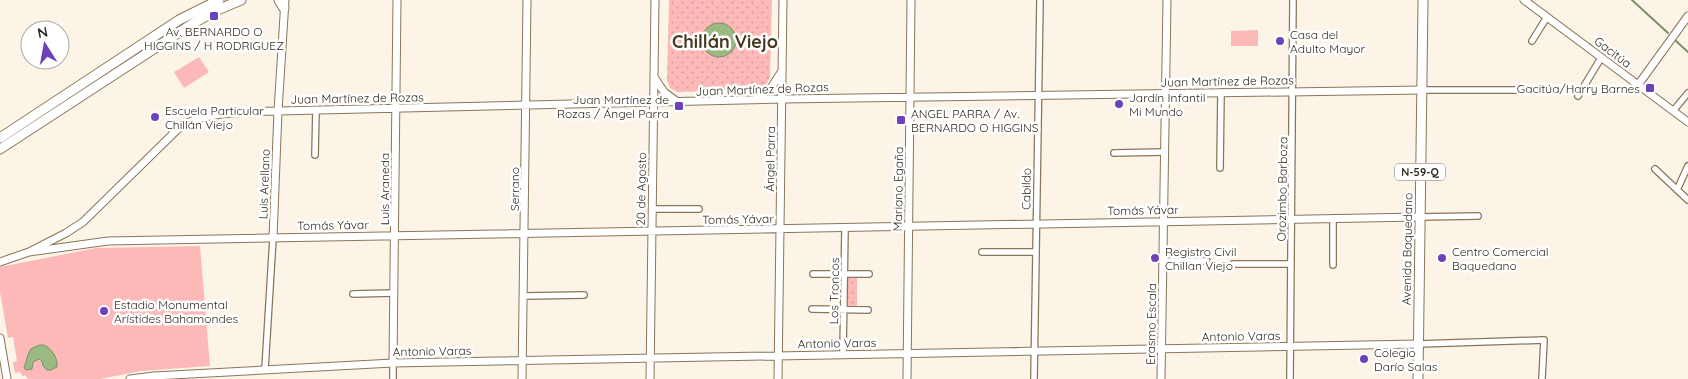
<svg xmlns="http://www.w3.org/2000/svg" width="1688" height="379" viewBox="0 0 1688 379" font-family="Quicksand,sans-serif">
	<defs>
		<pattern id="park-dots" width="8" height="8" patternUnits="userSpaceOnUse" patternTransform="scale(1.25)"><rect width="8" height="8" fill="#fdb9b8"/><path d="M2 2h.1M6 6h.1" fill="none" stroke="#d99f9e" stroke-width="1.8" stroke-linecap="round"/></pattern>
	</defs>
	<rect width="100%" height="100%" fill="#fdf4e8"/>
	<path fill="#fdb9b8" d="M1258 30V46H1231V31Z
		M199 57 209 72 184 88 174 72Z
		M200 246 210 366 141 371 100 379H28L25 375 23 377 20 372 15 373 13 362 17 361 13 337 8 338 0 292V267L96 248Z"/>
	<path fill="url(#park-dots)" d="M669 0H772L770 77C767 85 763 89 754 90L677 92 670 88 667 80Z
		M857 276V307H847V277Z"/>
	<path fill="#9aba82" stroke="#7b8f64" d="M702 40a17 17 0 1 1 34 0a17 17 0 1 1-34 0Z
		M39 345H44C52 349 58 358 57 367L51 370H47L43 366 42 361 39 359 33 362 32 369 26 370 24 368 29 352 31 349Z"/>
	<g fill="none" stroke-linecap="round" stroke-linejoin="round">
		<path stroke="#7b8f64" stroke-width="2" d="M1632 0 1668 33
			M1676 41 1688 52"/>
		<g stroke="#897559" stroke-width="8">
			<path id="minor" d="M1532 41 1547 17
				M1422 90H1545
				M1578 96 1601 58
				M1673 111 1688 93
				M1114 153 1165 152
				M315 155 316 110
				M1220 168 1221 92
				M1655 169 1688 200
				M1677 190 1688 166
				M652 209H699
				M1419 217 1478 216
				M1333 218V265
				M982 252H1035
				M1163 261H1207
				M1233 264H1291
				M813 274H869
				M353 294 394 293
				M524 296 584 295
				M812 309 868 310
				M1418 344 1544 340 1542 379
				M843 354 845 228
				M265 369 273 238
				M393 379V363
				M1034 379 1040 0
				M1290 379 1293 0"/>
		</g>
		<g stroke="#897559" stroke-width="9">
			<path id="tertiary" d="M1524 0 1688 122
				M654 77 664 92 679 103
				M1638 85 1688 16
				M755 99 771 88 782 71
				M273 238 278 111 285 0
				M29 252 66 233 83 222 179 128C202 111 250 112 278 111L782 99 1422 90
				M0 262 29 252 108 241 1419 217
				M0 338 7 379
				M393 363 397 0
				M130 379 154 376 393 363 1418 344
				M522 379 527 0
				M650 379 655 0
				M778 379 783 0
				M907 379 911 0
				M1161 379 1167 0"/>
		</g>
		<g stroke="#897559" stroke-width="11">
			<path id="primary" d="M279 0 284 8
				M0 138 179 20 219 0
				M0 149 192 24 215 11 241 0
				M1418 379 1423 0"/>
		</g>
		<use href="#minor" stroke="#fff" stroke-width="5.5"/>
		<use href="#tertiary" stroke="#fff" stroke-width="7"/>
		<use href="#primary" stroke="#fff" stroke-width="9"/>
	</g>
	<g fill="#6c42ba" stroke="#fff" stroke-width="2">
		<rect x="209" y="11" width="10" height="10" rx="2.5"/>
		<circle cx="1280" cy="41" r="5"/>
		<rect x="1645" y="83" width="10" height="10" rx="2.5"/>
		<circle cx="1119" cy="104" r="5"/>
		<rect x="674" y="101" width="10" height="10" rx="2.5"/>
		<circle cx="155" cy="117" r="5"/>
		<rect x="896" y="115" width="10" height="10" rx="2.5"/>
		<circle cx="1155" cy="258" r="5"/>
		<circle cx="1442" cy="258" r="5"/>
		<circle cx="104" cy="311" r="5"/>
		<circle cx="1364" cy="359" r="5"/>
	</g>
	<g text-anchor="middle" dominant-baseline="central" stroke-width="5" stroke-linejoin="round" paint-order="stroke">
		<rect fill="#fff" stroke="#706a62" stroke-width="1" x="1395" y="163.5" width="50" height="17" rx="4"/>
		<g font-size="11" font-weight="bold" fill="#332a1f">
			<text x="1420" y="172">N-59-Q</text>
		</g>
		<g font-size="12" fill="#332a1f" stroke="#fff" text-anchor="start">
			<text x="214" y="31" text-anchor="middle">Av. BERNARDO O<tspan x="214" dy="14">HIGGINS / H RODRIGUEZ</tspan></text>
			<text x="1290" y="34">Casa del<tspan x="1290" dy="14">Adulto Mayor</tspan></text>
			<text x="1640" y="88" text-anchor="end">Gacitúa/Harry Barnes</text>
			<text x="1129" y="97">Jardín Infantil<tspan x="1129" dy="14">Mi Mundo</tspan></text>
			<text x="669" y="99" text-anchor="end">Juan Martínez de<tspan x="669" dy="14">Rozas / Ángel Parra</tspan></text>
			<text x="165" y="110">Escuela Particular<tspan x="165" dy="14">Chillán Viejo</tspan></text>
			<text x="911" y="113">ANGEL PARRA / Av.<tspan x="911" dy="14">BERNARDO O HIGGINS</tspan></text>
			<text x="1165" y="251">Registro Civil<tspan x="1165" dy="14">Chillan Viejo</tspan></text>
			<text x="1452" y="251">Centro Comercial<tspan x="1452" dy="14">Baquedano</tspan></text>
			<text x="114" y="304">Estadio Monumental<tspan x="114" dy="14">Arístides Bahamondes</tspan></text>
			<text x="1374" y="352">Colegio<tspan x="1374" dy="14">Darío Salas</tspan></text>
		</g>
		<g font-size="12" fill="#332a1f" stroke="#fff">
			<text transform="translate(1613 52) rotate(37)">Gacitúa</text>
			<text transform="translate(1227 81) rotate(-1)">Juan Martínez de Rozas</text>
			<text transform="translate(762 89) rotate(-2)">Juan Martínez de Rozas</text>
			<text transform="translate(357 98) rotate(-1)">Juan Martínez de Rozas</text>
			<text transform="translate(770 159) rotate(-89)">Ángel Parra</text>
			<text transform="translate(264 184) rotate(-88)">Luis Arellano</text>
			<text transform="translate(384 189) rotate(-90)">Luis Araneda</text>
			<text transform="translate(514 189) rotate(-90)">Serrano</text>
			<text transform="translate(641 189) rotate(-89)">20 de Agosto</text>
			<text transform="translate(898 189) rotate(-89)">Mariano Egaña</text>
			<text transform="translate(1026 189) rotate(-89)">Cabildo</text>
			<text transform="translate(1282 189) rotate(-89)">Orozimbo Barboza</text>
			<text transform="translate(1143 210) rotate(-1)">Tomás Yávar</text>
			<text transform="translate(738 219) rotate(-1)">Tomás Yávar</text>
			<text transform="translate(333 225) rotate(-1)">Tomás Yávar</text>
			<text transform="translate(1407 249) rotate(-89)">Avenida Baquedano</text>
			<text transform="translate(834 291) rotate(-89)">Los Troncos</text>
			<text transform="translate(1151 324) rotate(-89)">Erasmo Escala</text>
			<text transform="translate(1241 336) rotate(-1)">Antonio Varas</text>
			<text transform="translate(837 343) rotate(-1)">Antonio Varas</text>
			<text transform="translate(432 351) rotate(-1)">Antonio Varas</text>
		</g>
		<g font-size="18" font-weight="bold" fill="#48371d" stroke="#fff">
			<text x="725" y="41">Chillán Viejo</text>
		</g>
	</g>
	<g transform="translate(45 45) rotate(349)"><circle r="24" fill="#ffffff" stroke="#adaaa5"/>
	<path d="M0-4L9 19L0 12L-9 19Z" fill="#6c42ba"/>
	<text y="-8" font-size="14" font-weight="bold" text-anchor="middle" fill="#332a1f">N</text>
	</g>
</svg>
